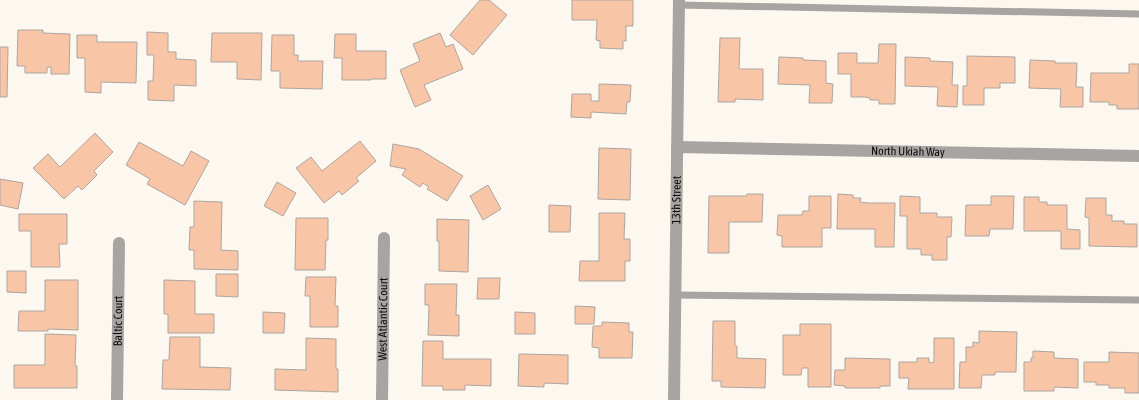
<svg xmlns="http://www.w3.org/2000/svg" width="1139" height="400" viewBox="0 0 1139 400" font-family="'Asap Condensed',sans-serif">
	<rect width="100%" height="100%" fill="#fcf7ef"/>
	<path fill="#f8c6a6" stroke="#ada5a0" d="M480 0H489L507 15 473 55 450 35Z
		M572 0H633V26H626V41H623V49L600 48V41L596 40 597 20H572Z
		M18 30H43V33L70 34 69 74H51V67H47V73H25V66H17Z
		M147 32 168 33V52H176V59L196 60V86L174 85V101L148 100V81H153L154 55H147Z
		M212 33H262L261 80 237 79V62H211Z
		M440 33 446 47 453 44 463 69 424 85 431 100 415 107 400 70 420 61 413 44Z
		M335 34H356V51H386V79H371V80H342V58H334Z
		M77 35H97V42H137L136 83 101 82V93L85 92V58H77Z
		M272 35H294V55H298V61H323L322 89 280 88V71H271Z
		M720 38H740L739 69H763V100L735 99V102H718Z
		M879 44H896L895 104H879V100H870V98L865 97H851V74H838V53H857V63H878Z
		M0 47H8L7 97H0Z
		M967 56 1015 57V83H1000V88H984V105H963V86H967Z
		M779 57 803 58V60L826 61V83L833 84 832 103H809L810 85 778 84Z
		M905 57 930 58V61L953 62 952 85H958L957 107 937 106 938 87 905 86Z
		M1030 60 1055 61V63H1077L1076 87H1083V107H1060L1061 89 1029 88Z
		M1129 64H1139V109H1117V105H1109V102H1090L1091 73H1129Z
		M599 84 631 85 630 102H627L626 114 591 112V118L571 117 572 94H591V101H599Z
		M95 133 113 152 94 171 97 175 82 190 78 186 64 199 33 168 48 154 60 167Z
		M360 141 376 161 356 178 359 181 342 195 339 191 324 203 296 168 311 157 322 171Z
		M139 142 183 166 191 151 209 161 185 205 147 184 150 179 126 165Z
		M393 144 419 149 463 176 447 201 427 189 429 187 423 183 420 187 402 175 406 169 390 166Z
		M599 148 631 149 630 200 598 199Z
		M0 179 23 183 18 209 0 205Z
		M277 182 296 193 283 216 264 206Z
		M488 185 501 209 483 220 470 196Z
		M747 194H763L762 222H729V253H708L709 196H747Z
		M838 194 853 195V198H861L860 202 867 203H895L894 247H875V229H837Z
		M809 196H831V228H822V247H782V236L777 235 778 215H802L803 211H809Z
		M900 196 920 197V213H937V217H952L951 237H947V260H932V255H921V249H907V216H900Z
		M991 196H1014L1013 229H990L989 236H965L966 205H991Z
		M1024 197H1039V202H1047V205H1067V229L1080 230V249H1061V231H1024Z
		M1086 198H1106V215H1112V221H1124V224H1137V247L1089 246V218L1085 217Z
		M194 201 222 202 221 250 238 251V270L194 269V250H189L190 227H194Z
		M549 205 571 206 570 232H549Z
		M599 213H625L624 239H630V261H625V281H579L580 261H599Z
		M19 214H67V244H59L60 267H31V231H19Z
		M296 218H328V240H326L325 270H295Z
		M437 219 469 220 468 272 439 271V241H437Z
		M7 271H26V293L7 292Z
		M216 274H238V297L216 296Z
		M306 277H336L335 306H338V327H310V296H305Z
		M478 278H500L499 299H477Z
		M45 280H78V330L48 329V331H18L19 311H45Z
		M164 280 195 281V314H214V333H168V314H164Z
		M425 284H457L456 315H459V336L428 335 429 305H425Z
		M575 306 595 307 594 324H575Z
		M263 312 285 313 284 333H263Z
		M515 312 535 313V334H515Z
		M713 321H735V346H737V358L766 359 765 388 721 387V381H712Z
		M602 322 629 323V332H633L632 358H599V348L592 347 593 326H602Z
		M800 324H831V387H808V368H802L801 375H783V335H800Z
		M979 331 1017 332 1016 372H995V375H982L981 388H959L960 362H966V347H973V342L979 343Z
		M45 334 76 335 75 366H77V388H14V365H45Z
		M170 337H200V367L231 368 230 390 162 389 163 360H169Z
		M306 338 336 339V369H338V392L275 390V369L306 370Z
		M934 338H954V389H908L909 378H899V362H917V358H929V363L934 362Z
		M423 341H443V359H491V386L465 385V390H443V386H422Z
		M1033 351 1054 352V358L1078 359V388L1054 387V391H1024V362H1031V358H1033Z
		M1109 352 1139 353V393H1125V388H1109V385H1096V382H1084V362H1109Z
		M519 354 568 355V384L544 383V387L518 386Z
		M845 358 890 359V386H880V388H845V386L834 385 835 370H845Z"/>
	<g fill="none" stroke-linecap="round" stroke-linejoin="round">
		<path stroke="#a7a4a1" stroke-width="7" d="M679 5 1139 14
			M675 295 1139 300"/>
		<g stroke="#a7a4a1" stroke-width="12">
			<path id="s1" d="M677 147 1139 156"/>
			<path id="s2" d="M117 400 119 243"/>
			<path id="s3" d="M382 400 384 238"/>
		</g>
		<path stroke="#a7a4a1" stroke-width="12" id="s4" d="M674 400 679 0"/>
	</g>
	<g text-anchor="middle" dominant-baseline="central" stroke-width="3" stroke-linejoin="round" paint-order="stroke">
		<g font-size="12" fill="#0e0c0a" stroke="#fff">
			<text stroke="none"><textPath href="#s1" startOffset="231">North Ukiah Way</textPath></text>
			<text stroke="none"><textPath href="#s4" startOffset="200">13th Street</textPath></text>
			<text stroke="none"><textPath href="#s3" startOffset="81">West Atlantic Court</textPath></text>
			<text stroke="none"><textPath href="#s2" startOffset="79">Baltic Court</textPath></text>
		</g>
	</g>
</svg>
